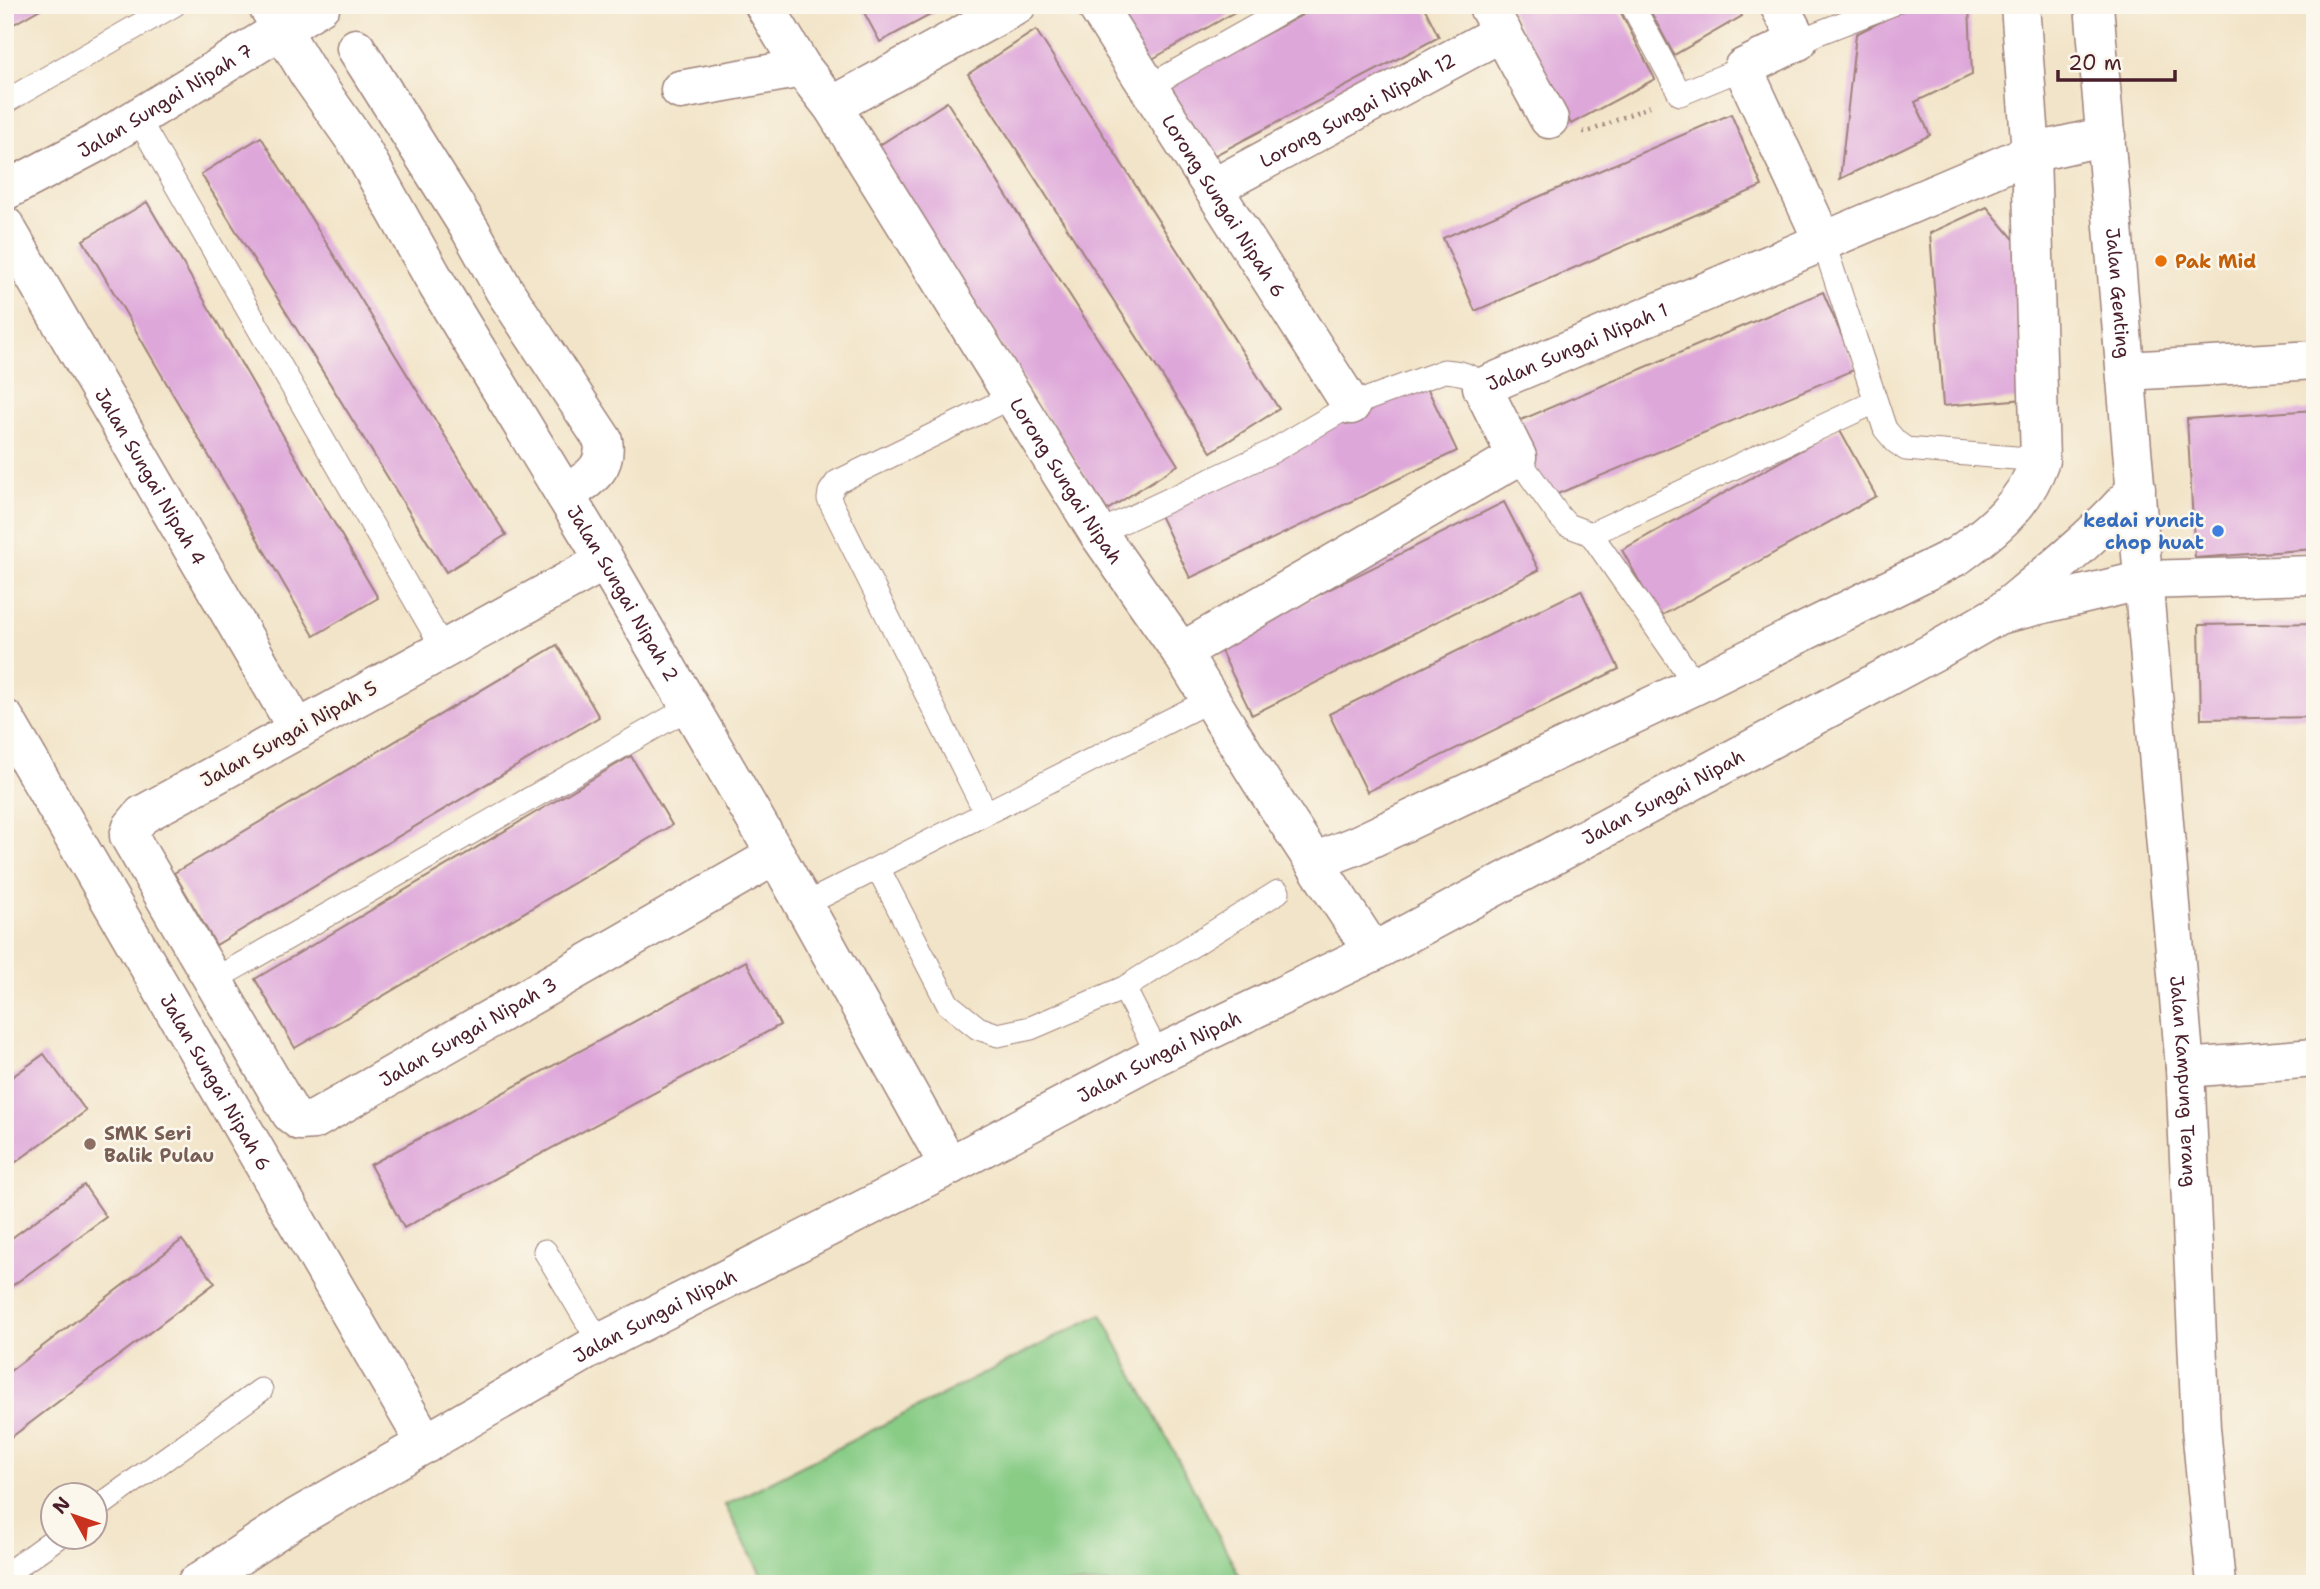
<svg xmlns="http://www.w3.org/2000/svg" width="2320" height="1589" viewBox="0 0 2320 1589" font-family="'Shantell Sans',sans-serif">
	<rect width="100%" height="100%" fill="#fbf7ec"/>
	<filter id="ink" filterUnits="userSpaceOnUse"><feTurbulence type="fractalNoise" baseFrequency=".0143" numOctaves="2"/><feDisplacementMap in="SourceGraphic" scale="14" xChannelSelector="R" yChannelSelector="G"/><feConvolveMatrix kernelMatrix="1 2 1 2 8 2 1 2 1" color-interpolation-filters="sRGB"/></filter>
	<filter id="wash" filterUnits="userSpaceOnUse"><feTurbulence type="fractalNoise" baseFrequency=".00686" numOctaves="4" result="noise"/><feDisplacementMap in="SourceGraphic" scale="28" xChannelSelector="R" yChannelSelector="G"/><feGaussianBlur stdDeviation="1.57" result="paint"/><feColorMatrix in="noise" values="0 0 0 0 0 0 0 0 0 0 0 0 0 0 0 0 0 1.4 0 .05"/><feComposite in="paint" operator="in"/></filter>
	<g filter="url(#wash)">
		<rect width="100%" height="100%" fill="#f2e4c8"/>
		<path fill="#88cc86" stroke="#697658" stroke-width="2" d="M1101 1314 1244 1584H766L725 1505Z"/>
		<g id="blocks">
			<path fill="#dea7da" d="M5 5H47L5 29Z
				M860 5H949L880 42Z
				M1106 5H1247L1140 66Z
				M1321 5H1423L1439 37 1206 160 1168 86Z
				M1508 5H1617L1655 79 1571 124Z
				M1647 5H1736L1742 16 1674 55Z
				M1914 5H1969L1972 75 1915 102 1930 135 1840 179 1856 34Z
				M1036 30 1279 409 1211 452 968 74Z
				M947 102 1178 465 1107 510 875 148Z
				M1731 114 1762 186 1475 311 1443 238Z
				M261 137 506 535 446 572 201 174Z
				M147 202 378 598 314 636 83 240Z
				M1987 207 2017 243 2025 399 1943 406 1930 233Z
				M1823 292 1856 369 1548 498 1516 422Z
				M1425 383 1457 451 1190 578 1158 511Z
				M2315 410V549L2195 558 2187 419Z
				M1839 429 1876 496 1659 617 1622 550Z
				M1504 502 1539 570 1252 715 1218 645Z
				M1581 590 1619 669 1367 792 1329 714Z
				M2315 623V717L2201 719 2199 625Z
				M557 645 599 717 216 945 174 873Z
				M631 756 672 825 295 1048 255 979Z
				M746 961 780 1025 404 1228 370 1165Z
				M44 1054 86 1111 5 1170V1082Z
				M84 1185 106 1217 5 1291V1243Z
				M182 1240 215 1283 5 1442V1375Z"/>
		</g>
	</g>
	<g filter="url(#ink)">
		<use href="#blocks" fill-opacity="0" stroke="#9e827a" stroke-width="2"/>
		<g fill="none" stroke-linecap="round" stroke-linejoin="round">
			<g stroke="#9e827a" stroke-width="25">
				<path id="service" d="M1632 5 1680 94 1743 68
					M1798 41 1890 5
					M1148 87 1293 5
					M5 102 174 5
					M137 117 444 650
					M1823 241 1885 429 1896 442 1906 449 2040 460
					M1517 457 1559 516 1567 525 1591 534 1696 685
					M1098 533 1271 452 1351 405 1444 371C1459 372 1473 374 1482 387
					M1591 534 1875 402
					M986 813 829 499 830 492 837 482 1013 396
					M878 868 948 1004 978 1028 998 1035 1031 1028 1124 988 1278 892
					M804 905 1210 700
					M212 981 690 707
					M1124 988 1158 1055
					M545 1251 600 1343
					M94 1510 261 1390
					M5 1575 59 1536"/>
			</g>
			<g stroke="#9e827a" stroke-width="41">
				<g id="minor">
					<path id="s1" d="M267 5 308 73 360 147 438 286 605 561 776 855 949 1166"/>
					<path id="s2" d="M764 5 802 68 832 106 1098 533 1181 652 1261 781 1373 952"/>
					<path id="s3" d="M1096 5 1351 405"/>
					<path d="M1487 5 1549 119"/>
					<path d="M1779 5 1798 41 1743 68 1823 241"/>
					<path d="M356 48 471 231 504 290 603 440C608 471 587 479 565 495"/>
					<path d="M680 90 802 68"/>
					<path d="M832 106 1017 5"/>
					<path id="s4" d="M1213 188 1502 32"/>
					<path id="s5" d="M5 191 98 142 321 5"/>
					<path id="s6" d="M5 226 298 730"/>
					<path d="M2126 371 2315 360"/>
					<path id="s7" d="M605 561 142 815 132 827 129 836 291 1114 300 1121 314 1120 776 855"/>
					<path d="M2144 580 2315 575"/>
					<path id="s8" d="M1181 652 1517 457 1482 387 2031 153 2106 136"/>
					<path id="s9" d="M5 719 426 1444"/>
					<path d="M1314 862 1357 845 1696 685 1957 556C1993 530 2025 504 2040 460L2031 153 2020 5"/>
					<path d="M2185 1068 2315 1058"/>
				</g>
			</g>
			<g stroke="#9e827a" stroke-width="41">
				<g id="tertiary">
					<path id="s10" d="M196 1584 296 1518 600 1343 949 1166 1158 1055 1373 952 1939 649 1998 615 2144 580"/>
				</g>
			</g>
			<g stroke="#9e827a" stroke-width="41">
				<g id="secondary">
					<path id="s11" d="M2094 5 2185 1068 2201 1428 2216 1584"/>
					<path d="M1998 615C2047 574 2095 537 2136 489"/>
				</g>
			</g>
			<path stroke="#9e827a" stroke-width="4.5" stroke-dasharray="2 5" stroke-linecap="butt" d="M1583 132 1590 131 1653 105"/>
			<use href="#service" stroke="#fff" stroke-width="23"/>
			<use href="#minor" stroke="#fff" stroke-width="38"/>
			<use href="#tertiary" stroke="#fff" stroke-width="38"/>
			<use href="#secondary" stroke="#fff" stroke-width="38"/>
		</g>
	</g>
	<circle fill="#e8710a" stroke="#fbf7ec" stroke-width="2.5" cx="2161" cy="261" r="7"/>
	<circle fill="#3f7fe0" stroke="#fbf7ec" stroke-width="2.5" cx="2218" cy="531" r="7"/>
	<circle fill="#8d6e63" stroke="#fbf7ec" stroke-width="2.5" cx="90" cy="1144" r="7"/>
	<g text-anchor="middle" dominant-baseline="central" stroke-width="5" stroke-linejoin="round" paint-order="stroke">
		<g font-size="19" fill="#4a1f2b" stroke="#fbf7ec">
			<text stroke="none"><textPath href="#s5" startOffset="184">Jalan Sungai Nipah 7</textPath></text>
			<text stroke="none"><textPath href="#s4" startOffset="164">Lorong Sungai Nipah 12</textPath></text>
			<text stroke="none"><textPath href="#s3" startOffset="238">Lorong Sungai Nipah 6</textPath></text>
			<text stroke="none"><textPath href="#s11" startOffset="289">Jalan Genting</textPath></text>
			<text stroke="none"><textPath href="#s8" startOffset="570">Jalan Sungai Nipah 1</textPath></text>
			<text stroke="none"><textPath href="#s6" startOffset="290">Jalan Sungai Nipah 4</textPath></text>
			<text stroke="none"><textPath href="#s2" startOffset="564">Lorong Sungai Nipah</textPath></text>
			<text stroke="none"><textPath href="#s1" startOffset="688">Jalan Sungai Nipah 2</textPath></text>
			<text transform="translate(289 734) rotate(-29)">Jalan Sungai Nipah 5</text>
			<text stroke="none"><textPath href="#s10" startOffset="1666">Jalan Sungai Nipah</textPath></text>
			<text stroke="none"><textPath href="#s7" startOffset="1078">Jalan Sungai Nipah 3</textPath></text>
			<text stroke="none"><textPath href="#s10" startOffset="1099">Jalan Sungai Nipah</textPath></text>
			<text stroke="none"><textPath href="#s9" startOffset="420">Jalan Sungai Nipah 6</textPath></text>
			<text stroke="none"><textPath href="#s11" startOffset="1080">Jalan Kampung Terang</textPath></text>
			<text stroke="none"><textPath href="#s10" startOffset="532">Jalan Sungai Nipah</textPath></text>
		</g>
		<g font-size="19" font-weight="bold" fill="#c56008" stroke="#fbf7ec" text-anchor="start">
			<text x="2175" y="261">Pak Mid</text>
		</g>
		<g font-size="19" font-weight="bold" fill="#366cbe" stroke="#fbf7ec" text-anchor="end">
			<text x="2204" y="520">kedai runcit<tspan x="2204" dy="22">chop huat</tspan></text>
		</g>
		<g font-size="19" font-weight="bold" fill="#785e54" stroke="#fbf7ec" text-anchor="start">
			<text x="104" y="1133">SMK Seri<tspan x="104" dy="22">Balik Pulau</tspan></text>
		</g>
	</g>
	<rect width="2320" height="1589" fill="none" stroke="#fbf7ec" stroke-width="28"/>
	<g transform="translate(74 1516) rotate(310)"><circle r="33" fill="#fbf7ec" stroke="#b4a19f" stroke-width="2"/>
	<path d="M0-5L12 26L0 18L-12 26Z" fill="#c8321e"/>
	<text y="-10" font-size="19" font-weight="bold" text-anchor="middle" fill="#4a1f2b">N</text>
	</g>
	<path d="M2058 70v10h117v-10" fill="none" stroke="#4a1f2b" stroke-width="3.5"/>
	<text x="2068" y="70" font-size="21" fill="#4a1f2b" stroke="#fbf7ec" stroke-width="5" paint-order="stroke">20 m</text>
</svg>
